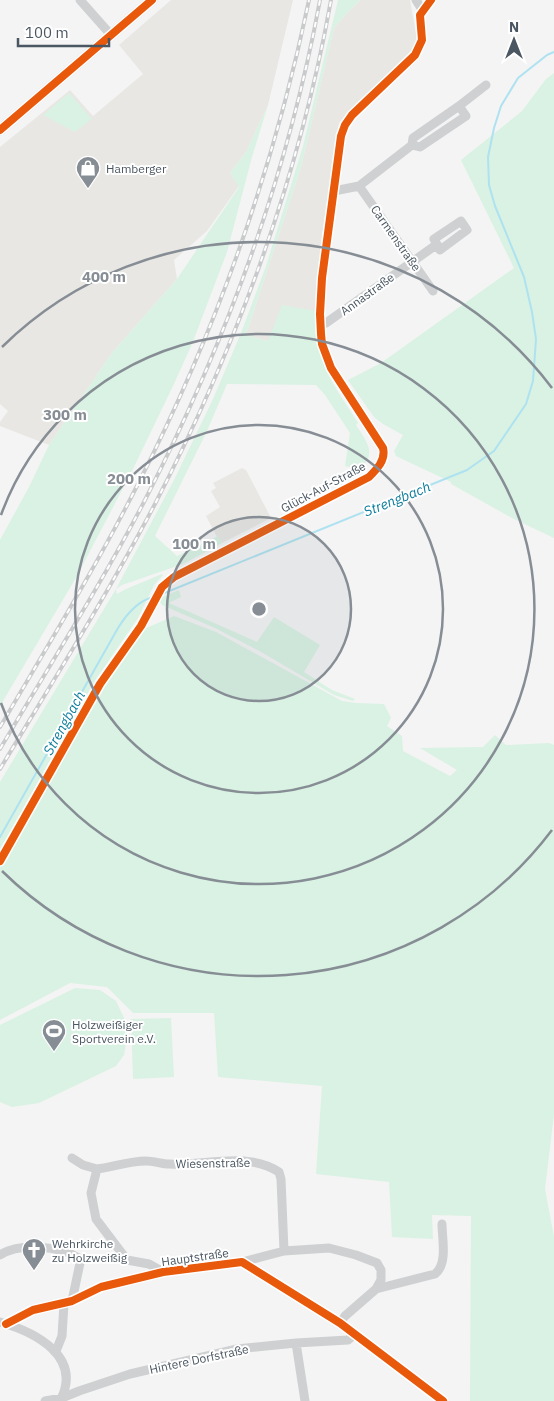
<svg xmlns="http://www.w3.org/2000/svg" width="554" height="1401" viewBox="0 0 554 1401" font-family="'IBM Plex Sans',sans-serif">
	<rect width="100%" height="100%" fill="#f4f4f4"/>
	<path fill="#e8e7e3" d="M171 0H293L268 105 246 152 230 173 239 186 207 231 174 260 177 279 112 353 49 445 0 426V422L8 411 0 404V147L70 90 93 116 143 74 119 45Z
		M360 0H410L417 39 413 49 339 123 321 242 316 311 268 341 246 335 301 167 334 28 346 14Z
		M242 468 246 470 271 518 222 543 217 537 206 516 220 507 211 491 216 488 213 483Z"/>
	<path fill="#d9f2e3" d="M338 0H360L346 14 334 28 301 167 246 335 268 341 282 305 316 311C315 364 331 380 358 423L356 425C367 442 379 455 357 471L355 468 345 466 350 433 325 395 316 385 227 384 207 431 155 536 177 556 218 536 222 543 183 564 122 585 116 589 117 594 126 589 162 574 163 575 154 585 138 618 94 682 0 849V782L116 589 174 480 213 399 241 333 266 266 303 146Z
		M554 73V538L512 518 451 484V482L396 456 394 451 403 435 383 424 374 417 348 380 381 363 514 268 461 160 522 111 546 79Z
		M69 93 92 119 75 132 43 115Z
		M268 105 252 157 227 252 192 344 173 386 133 469 77 576 0 706V540L29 487 49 445 112 353 177 279 239 187 230 173 246 152Z
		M179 590 181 597 169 603 257 642 274 617 320 645 304 672 332 690 355 699 353 701 334 695 263 653 215 628 162 605 160 602 162 597Z
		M174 616 216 632 342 701 356 703 384 704 391 718 387 726 402 736 403 751 450 776 457 770 420 748 483 747 495 735 506 745 549 743 554 745V1114L545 1189 554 1237V1401H470L471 1216 432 1215 433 1239 392 1237 389 1182 316 1174 322 1086 218 1077 214 1013H133L107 987 70 983 0 1020V867L117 666 144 629Z
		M75 988 100 990 116 1001 125 1020 128 1031 124 1055 116 1066 39 1103 12 1107 0 1102V1025Z
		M171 1018 174 1077 133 1079 131 1019Z"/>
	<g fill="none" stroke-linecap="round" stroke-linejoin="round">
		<path stroke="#aee2f0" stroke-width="2" d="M162 594 467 470 494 451 526 404 533 381 536 339 532 312 524 277 495 206 489 185 488 157 494 128 501 106 518 78 547 55 554 52
			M0 837 118 628C126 615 138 601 153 597"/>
		<path stroke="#ced0d2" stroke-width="9" d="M80 0 111 35
			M416 0 423 11
			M459 106 486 85
			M359 186 433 291
			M334 191 359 186 412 145 413 138 459 106 466 116 420 147 412 145
			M461 221 467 230 440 250 434 239Z
			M321 324 326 323 436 245
			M0 861 100 684 141 626 162 587 174 577 369 477C377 469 386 460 383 448L331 368 322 344 321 334 320 314 322 278 341 136 345 125 352 115 415 55 422 40 420 15 431 0
			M72 1158 83 1165 97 1169
			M0 1255C20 1242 59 1246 79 1258L80 1263 72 1301
			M242 1262 284 1251 329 1248 356 1255 377 1263 381 1270V1280L376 1289
			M163 1272 149 1264 127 1260 96 1219 91 1193 97 1169C112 1167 130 1161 146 1161 154 1161 162 1164 169 1164 205 1166 247 1151 279 1172L281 1179 284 1251
			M0 1322C35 1332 82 1356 61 1399
			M340 1323 345 1316 376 1289 435 1274C448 1264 442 1239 442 1224
			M6 1324 33 1310 72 1301 101 1287 163 1272 242 1262 340 1323 443 1401
			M296 1343 305 1401
			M56 1351 62 1336 64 1304
			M45 1401 62 1398 79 1391 130 1374 237 1349 296 1343 348 1340 355 1334"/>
		<path stroke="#caced1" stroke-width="11" d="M0 130 152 0"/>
		<g stroke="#c9cacc" stroke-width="4">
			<path id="rail" d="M0 727C47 647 96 567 138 484 216 331 274 168 309 0
				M0 749C49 666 101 585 145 500 226 342 288 174 320 0
				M0 769C53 681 108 594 156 502 237 345 300 174 331 0"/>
		</g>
		<use href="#rail" stroke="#fff" stroke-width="2" stroke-dasharray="5.5" stroke-linecap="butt"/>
		<g stroke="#fff" stroke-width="11">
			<path id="cycleway" d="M0 130 152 0
				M0 861 100 684 141 626 162 587 174 577 369 477C377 469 386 460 383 448L331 368 322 344 321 334 320 314 322 278 341 136 345 125 352 115 415 55 422 40 420 15 431 0
				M6 1324 33 1310 72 1301 101 1287 163 1272 242 1262 340 1323 443 1401"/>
		</g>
		<use href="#cycleway" stroke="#e8590c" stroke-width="8"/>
	</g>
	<circle cx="259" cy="609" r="92" fill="#868d94" fill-opacity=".12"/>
	<g fill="none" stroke="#868d94" stroke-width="2.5">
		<circle cx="259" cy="609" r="92"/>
		<circle cx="259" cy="609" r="184"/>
		<path d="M1 515A275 275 0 1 1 1 703"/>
		<path d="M552 830A367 367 0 0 1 2 871M2 347A367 367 0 0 1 552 388"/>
	</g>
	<defs>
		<g id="shop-pin" transform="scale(1.25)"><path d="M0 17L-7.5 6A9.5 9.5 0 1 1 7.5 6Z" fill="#868d94" stroke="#fff"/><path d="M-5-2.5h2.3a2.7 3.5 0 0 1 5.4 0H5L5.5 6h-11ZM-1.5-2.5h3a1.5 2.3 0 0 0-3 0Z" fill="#fff"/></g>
		<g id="stadium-pin" transform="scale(1.25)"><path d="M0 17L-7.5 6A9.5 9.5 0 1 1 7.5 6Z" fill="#868d94" stroke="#fff"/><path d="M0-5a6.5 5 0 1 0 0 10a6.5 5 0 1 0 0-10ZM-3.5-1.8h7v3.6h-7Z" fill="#fff"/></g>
		<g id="church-pin" transform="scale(1.25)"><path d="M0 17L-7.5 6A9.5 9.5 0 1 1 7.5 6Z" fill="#868d94" stroke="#fff"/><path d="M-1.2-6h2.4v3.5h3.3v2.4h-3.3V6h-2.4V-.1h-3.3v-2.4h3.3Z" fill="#fff"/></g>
	</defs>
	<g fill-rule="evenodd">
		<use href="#shop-pin" x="88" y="168"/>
		<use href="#stadium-pin" x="54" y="1031"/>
		<use href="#church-pin" x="34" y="1250"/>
	</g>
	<g text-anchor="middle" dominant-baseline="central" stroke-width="4" stroke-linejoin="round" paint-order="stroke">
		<g font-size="12" fill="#4a5661" stroke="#fff" text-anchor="start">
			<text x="106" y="168">Hamberger</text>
			<text x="72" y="1024">Holzweißiger<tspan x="72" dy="14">Sportverein e.V.</tspan></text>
			<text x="52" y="1243">Wehrkirche<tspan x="52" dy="14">zu Holzweißig</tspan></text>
		</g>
		<g font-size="12" fill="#4a5661" stroke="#fff">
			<text transform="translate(396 238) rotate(55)">Carmenstraße</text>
			<text transform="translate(367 294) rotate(-36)">Annastraße</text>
			<text transform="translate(323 487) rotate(-28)">Glück-Auf-Straße</text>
			<text transform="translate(213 1163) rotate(-1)">Wiesenstraße</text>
			<text transform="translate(195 1257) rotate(-8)">Hauptstraße</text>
			<text transform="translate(199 1359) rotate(-12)">Hintere Dorfstraße</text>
		</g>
		<g font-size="14" font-style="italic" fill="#0c7c9b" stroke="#fff">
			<text transform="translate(397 499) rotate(-22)">Strengbach</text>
			<text transform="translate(64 723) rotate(-61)">Strengbach</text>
		</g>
	</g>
	<circle cx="259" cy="609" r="8" fill="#868d94" stroke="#fff" stroke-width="2.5"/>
	<g font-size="15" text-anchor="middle" font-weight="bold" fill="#868d94" stroke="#fff" stroke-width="4" stroke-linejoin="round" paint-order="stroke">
		<text x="104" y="282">400 m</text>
		<text x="65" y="420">300 m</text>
		<text x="129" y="484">200 m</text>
		<text x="194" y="549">100 m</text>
	</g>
	<g transform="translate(514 40)" stroke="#ffffff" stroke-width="4" paint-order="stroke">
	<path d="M0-4L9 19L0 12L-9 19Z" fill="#4a5661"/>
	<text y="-8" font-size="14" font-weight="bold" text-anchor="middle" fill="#4a5661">N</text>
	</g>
	<path d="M18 38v8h91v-8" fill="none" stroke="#4a5661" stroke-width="2.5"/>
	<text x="25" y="38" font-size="15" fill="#4a5661" stroke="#ffffff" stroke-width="4" paint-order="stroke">100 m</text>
</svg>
